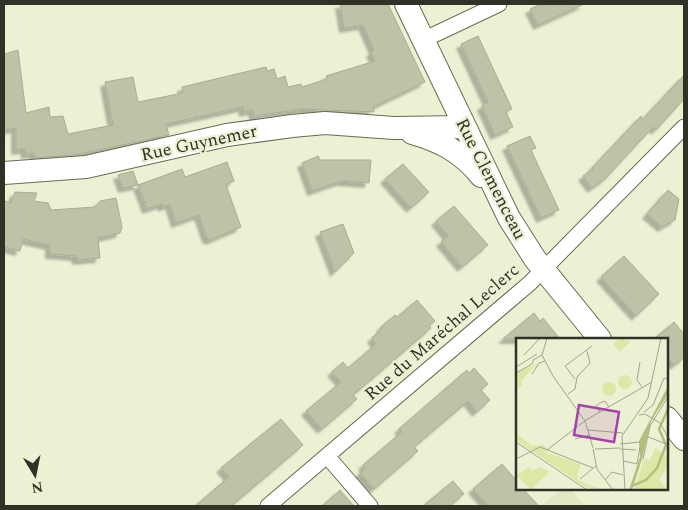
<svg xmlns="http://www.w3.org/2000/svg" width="688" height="510" viewBox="0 0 688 510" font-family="Spectral,serif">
	<defs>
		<filter id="shadow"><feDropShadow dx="-4.5" dy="4.5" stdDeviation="1" flood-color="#0004"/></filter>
	</defs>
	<rect width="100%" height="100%" fill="#ecf1d4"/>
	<path fill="#e1e8c4" d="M561 489H570L585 506H541Z"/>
	<path fill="#bec3a8" stroke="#a8ad92" filter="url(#shadow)" d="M340 4H388L425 82 373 107 374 112 303 109 254 116 253 110 244 112 243 107 166 124 169 135 75 155 35 158 34 153 26 154 25 149 16 150V128L4 130V54L18 50 26 113 49 107 50 117 63 116 68 134 113 125 105 82 133 77 138 102 183 93 182 87 266 67 267 71 274 69 277 79 285 76 288 87 301 84 302 87 327 79 326 76 375 61 371 52 374 50 363 25 344 28Z
		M541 4H584L538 25 530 9Z
		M478 36 512 109 506 112 513 127 495 135 482 106 488 102 461 44Z
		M684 75V99L656 130 653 127 605 179 592 188 583 176 593 169 592 168 641 116 643 119Z
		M530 136 536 148 531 150 559 210 541 218 507 146Z
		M318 156 320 160H371L369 183 341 181 312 191 302 163Z
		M227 162 234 181 226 185 241 227 210 240 207 238 199 215 176 223 170 204 163 207 162 204 147 209 138 185 123 188 118 175 133 171 138 185 182 169 185 177Z
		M403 164 429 192 411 208 385 179Z
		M668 190 679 199 675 220 662 227 647 214Z
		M15 192 37 193 34 201 48 203 51 210 95 207 100 201 116 198 122 227 120 233 98 238 100 258 77 260 76 256 50 254V245L23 239 20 251 4 247V201L11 203Z
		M454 206 488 245 462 267 441 242 448 236 436 221Z
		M343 224 354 253 335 272 320 232Z
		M624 256 659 294 636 316 601 277Z
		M417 300 435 321 429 326 431 328 353 395 357 399 322 429 306 411 341 382 332 372 343 362 348 368 376 344 372 338 382 329 381 327 395 315 397 317Z
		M534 313 540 321 543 318 560 339H503Z
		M674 322 684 334V358L674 365 667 356V339H654Z
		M474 368 488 384 481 390 490 400 477 412 468 401 414 447 418 451 374 489 360 473 365 468 363 465 402 432 399 429 467 370 469 373Z
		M281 419 303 445 231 506H195L229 477 221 468Z
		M502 464 517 481V489H523L539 506H488L473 489Z
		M453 481 464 494 449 506H423Z
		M340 490 354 506H322Z"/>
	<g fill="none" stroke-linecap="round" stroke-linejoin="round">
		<g stroke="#686c53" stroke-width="17">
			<path id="street" d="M423 40 499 4
				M327 456 370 506
				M268 506 530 283 684 127"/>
		</g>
		<g stroke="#686c53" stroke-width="24">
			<path id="secondary" d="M406 4 509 218 535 259 600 339
				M412 133C440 141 462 152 481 176
				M4 173 86 167 227 135 292 126 325 123 394 128 463 127
				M667 418 684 439"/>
		</g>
		<use href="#street" stroke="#fff" stroke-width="15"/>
		<use href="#secondary" stroke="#fff" stroke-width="22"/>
	</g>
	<g text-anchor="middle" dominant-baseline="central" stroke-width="4.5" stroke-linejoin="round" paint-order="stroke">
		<g font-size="18" fill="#303227" stroke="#ecf1d4">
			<text transform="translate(199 143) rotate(-12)">Rue Guynemer</text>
			<text transform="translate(491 179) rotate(63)">Rue Clemenceau</text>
			<text transform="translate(442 332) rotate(-41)">Rue du Maréchal Leclerc</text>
		</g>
	</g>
	<g transform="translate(516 338)">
		<rect width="152" height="152" fill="#ecf1d4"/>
		<path d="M104 0 115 3 104 14 97 6ZM21 26 5 43 7 48 0 50V34ZM102 44a7 7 0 1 1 14 0a7 7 0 1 1-14 0ZM86 51a7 7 0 1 1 14 0a7 7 0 1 1-14 0ZM0 95 16 108 27 107 32 111 29 114 65 126 61 136 62 142 86 152 69 149 0 102ZM139 110 152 119V128L143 142 152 152H118L128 121 134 122ZM13 129 16 133 23 129 34 133 15 152 1 137Z" fill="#dde8a7"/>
		<path d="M152 48 151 58 135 83 126 121 116 152H113L124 119 123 103Z" fill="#b4bf7e"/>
		<path fill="none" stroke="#b4bf7e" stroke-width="2.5" d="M116 148 130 142 141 130 150 107 143 91 153 69"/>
		<path fill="none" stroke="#a1a58f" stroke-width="1" d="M8 17 24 0M26 17 37 38 69 83 77 110M17 22 26 17 31 0M124 24 121 42 126 49M0 29 21 16M0 35 16 26 18 21M16 36 23 25 29 23M59 41 49 28 76 8M52 56 59 51 61 39 74 25 71 13M84 74 80 68 84 65 89 63 93 69M128 74 137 67 148 40 153 41M123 77 129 76 144 85 153 101M72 92 107 95M132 99 153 107M59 101 74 97M0 104 71 152M104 106 124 104M77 111 81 131 97 152M79 111 104 110M104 111 120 112M31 112 70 82 136 44M0 121 24 109 77 130M127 121 134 88 153 57M108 123 121 126 124 109M64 141 80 128M89 142 96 134 107 137M109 152 106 98 132 60 145 0"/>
		<path fill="#a643aa" fill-opacity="0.15" stroke="#a643aa" stroke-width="2.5" d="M63 67 103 74 98 104 58 97Z"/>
		<rect width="152" height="152" fill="none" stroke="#303227" stroke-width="2.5"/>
	</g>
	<rect width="688" height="510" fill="none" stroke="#303227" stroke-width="10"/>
	<g transform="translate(35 475) rotate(170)" stroke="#ecf1d4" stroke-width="4" paint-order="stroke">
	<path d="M0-4L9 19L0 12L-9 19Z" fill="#303227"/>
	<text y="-8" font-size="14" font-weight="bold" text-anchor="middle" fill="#303227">N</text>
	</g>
</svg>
